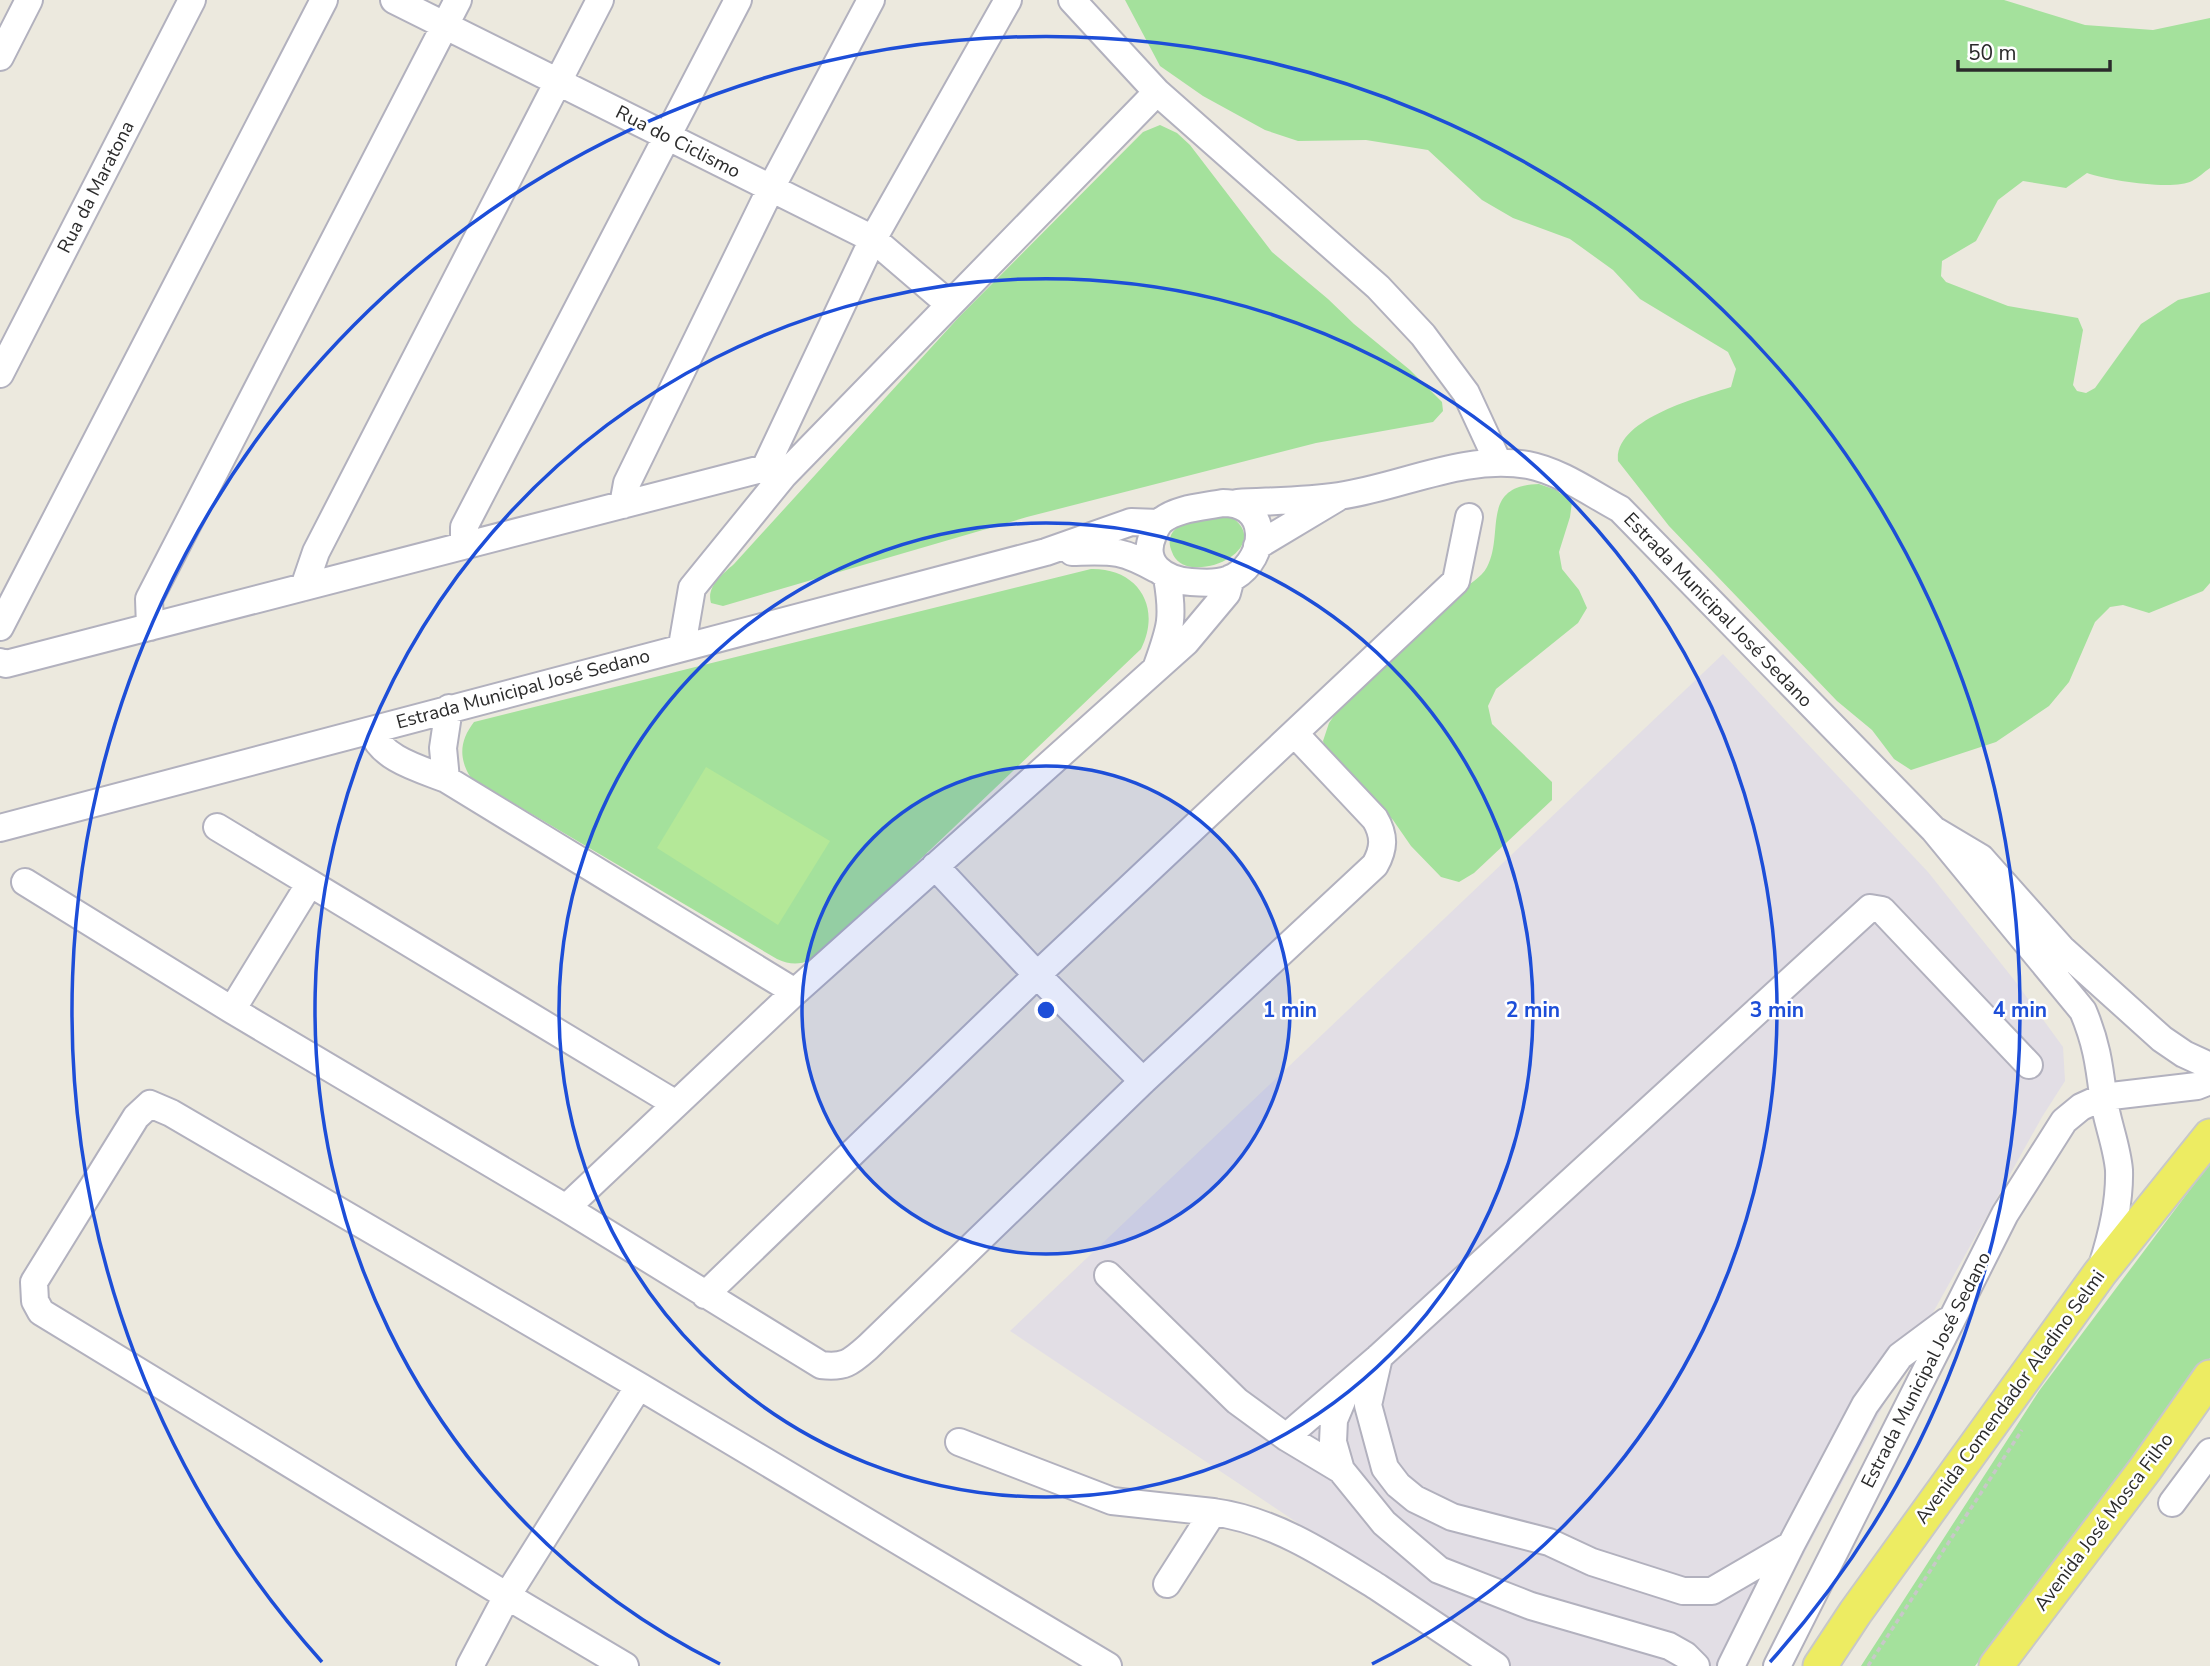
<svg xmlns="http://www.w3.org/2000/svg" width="2210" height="1666" viewBox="0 0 2210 1666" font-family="'Nunito Sans',sans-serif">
	<rect width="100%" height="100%" fill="#ece9de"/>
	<path fill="#e2dee5" d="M1723 654 1928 872 2015 981 2063 1047 2065 1081 2042 1117 1935 1309 1744 1666H1512L1010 1331Z"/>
	<path fill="#a4e19c" d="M1125 0H2004L2085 25 2153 30 2210 18V168C2204 172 2198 178 2192 181 2173 191 2107 180 2087 173L2066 188 2023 181 1998 200 1976 241 1942 261 1941 276 1946 282 2008 306 2078 318 2083 330 2073 385 2077 391 2086 393 2095 388 2141 324 2178 300 2210 292V583L2203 591 2149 613 2123 605 2110 607 2095 622 2069 682 2049 706 1996 742 1911 770 1894 759 1872 730 1837 701 1669 526 1618 461C1614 419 1700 397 1731 387L1736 369 1728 352 1640 299 1613 270 1570 239 1513 218 1482 200 1428 150 1366 140 1298 141 1265 130 1203 96 1160 66Z
		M1160 125 1177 133 1190 145 1272 252 1328 299 1354 324 1410 370 1442 402 1443 411 1433 422 1316 443 1027 517 723 606 711 603C706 586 723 574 734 564L959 317 1143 132Z
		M1539 484 1556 490 1572 502 1570 517 1559 552 1562 569 1579 590 1587 608 1578 623 1496 689 1488 706 1492 724 1552 782V800L1474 873 1459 882 1441 877 1411 846 1393 820 1329 758 1323 741 1329 723 1340 707 1458 592C1468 585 1482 577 1487 567 1505 533 1479 486 1539 484Z
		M1222 512C1271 534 1229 571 1192 567 1183 566 1175 561 1172 552 1159 522 1203 518 1222 512Z
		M1091 569C1138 568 1162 607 1141 649L825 950C809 963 796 968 777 959L471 778C458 758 460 740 474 722Z
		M2210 1163V1358L2097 1509 1975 1666H1861L2039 1391Z"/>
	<path fill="#b4e898" d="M706 767 830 841 778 925 657 848Z"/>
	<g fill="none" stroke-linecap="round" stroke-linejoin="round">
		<g stroke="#b2b1be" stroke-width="30">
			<path id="minor" d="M394 0 873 239 949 304
				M1072 0 1157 92 1378 287 1423 335 1466 393 1498 462
				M0 57 29 0
				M0 374 192 0
				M765 468 873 239 1008 0
				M1223 503C1270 503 1268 557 1234 577 1221 584 1205 583 1191 582 1165 580 1140 564 1153 535 1155 530 1157 525 1161 521 1177 508 1203 507 1223 503Z
				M1237 503C1271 501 1306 501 1339 496 1402 487 1463 454 1528 465 1560 471 1592 494 1620 509L1934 830
				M623 505 627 483 771 188 871 0
				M464 545V527L738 0
				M1257 546 1337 498
				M1072 552C1112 551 1120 549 1156 569
				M304 587 316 552 600 0
				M0 627 324 0
				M150 627 149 599 458 0
				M682 646 692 588 783 476 1157 92
				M0 662 6 664 765 468 783 476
				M1157 666C1171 627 1174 618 1167 577
				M372 731C381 759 421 769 446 779L795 992
				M446 779 443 748 449 708
				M217 827 676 1104
				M0 828 1046 552 1131 522 1159 523
				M935 866 1037 975 1143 1081
				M25 882 232 1010 566 1208 821 1365C845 1368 851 1362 868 1347L1143 1081 1375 865C1384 849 1385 836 1375 819L1295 734
				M232 1010 310 883
				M566 1208 795 992 1186 642 1227 593 1231 578
				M2102 1266C2112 1235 2120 1203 2119 1170 2117 1145 2106 1120 2103 1095 2099 1063 2096 1042 2083 1011L1934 830 1981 858 2062 949 2162 1039 2184 1054 2210 1066
				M1108 1275 1237 1401 1286 1437 1341 1470
				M705 1295 1037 975 1456 581 1469 517
				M1379 1357 1368 1405 1385 1468 1398 1485 1415 1499 1452 1517 1549 1542 1592 1562 1683 1591H1712L1791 1545
				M1347 1389 1334 1420 1333 1442 1341 1470 1384 1523 1439 1570 1531 1606 1669 1646 1685 1655 1696 1666
				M1286 1437 1379 1357 1870 908 1882 910 2029 1065
				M959 1442 1112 1501 1213 1512
				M2172 1503 2210 1452
				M1167 1584 1213 1512C1274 1520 1328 1556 1379 1588 1418 1614 1457 1640 1496 1666
				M470 1666 507 1596 41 1312 35 1301 34 1282 136 1117 150 1104 171 1113 639 1386 1108 1666
				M625 1666 507 1596 639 1386
				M1731 1666 1791 1545 1865 1405 1900 1356 1947 1321
				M1777 1666 2005 1214 2064 1121 2081 1107 2103 1097 2197 1086 2210 1081"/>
		</g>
		<g stroke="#c8c8c8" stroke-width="37">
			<path id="major" d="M1820 1666 1855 1613 2100 1273 2210 1136
				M1996 1666 2146 1468 2210 1377"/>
		</g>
		<path stroke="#c8c8c8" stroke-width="3.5" stroke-dasharray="5 3.5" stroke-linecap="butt" d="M1868 1666 2022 1430"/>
		<use href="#minor" stroke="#fff" stroke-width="26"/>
		<use href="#major" stroke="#edec62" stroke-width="33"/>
	</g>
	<circle cx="1046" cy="1010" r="244" fill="#1d4ed8" fill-opacity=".12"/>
	<g fill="none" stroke="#1d4ed8" stroke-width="3.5">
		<circle cx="1046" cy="1010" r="244"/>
		<circle cx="1046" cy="1010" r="487"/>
		<path d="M720 1664A731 731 0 1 1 1372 1664"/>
		<path d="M322 1662A974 974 0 1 1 1770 1662"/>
	</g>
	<g text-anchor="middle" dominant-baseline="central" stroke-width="5" stroke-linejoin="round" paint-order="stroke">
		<g font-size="19" fill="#2b2b2b" stroke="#fff">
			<text transform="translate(678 142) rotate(27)">Rua do Ciclismo</text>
			<text transform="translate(96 187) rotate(-63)">Rua da Maratona</text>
			<text transform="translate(1718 610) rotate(46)">Estrada Municipal José Sedano</text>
			<text transform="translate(523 689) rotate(-15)">Estrada Municipal José Sedano</text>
			<text transform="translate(1926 1370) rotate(-63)">Estrada Municipal José Sedano</text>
			<text transform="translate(2010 1397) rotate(-54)">Avenida Comendador Aladino Selmi</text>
			<text transform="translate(2104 1522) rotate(-53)">Avenida José Mosca Filho</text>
		</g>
	</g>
	<circle cx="1046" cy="1010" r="10" fill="#1d4ed8" stroke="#fff" stroke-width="3.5"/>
	<g font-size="21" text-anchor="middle" font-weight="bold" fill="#1d4ed8" stroke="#fff" stroke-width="5" stroke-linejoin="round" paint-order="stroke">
		<text x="1290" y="1017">1 min</text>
		<text x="1533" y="1017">2 min</text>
		<text x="1777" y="1017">3 min</text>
		<text x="2020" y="1017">4 min</text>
	</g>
	<path d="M1958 60v10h152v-10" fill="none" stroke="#2b2b2b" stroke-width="3.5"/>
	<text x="1968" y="60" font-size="21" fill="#2b2b2b" stroke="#ffffff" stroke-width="5" paint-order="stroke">50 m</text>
</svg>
